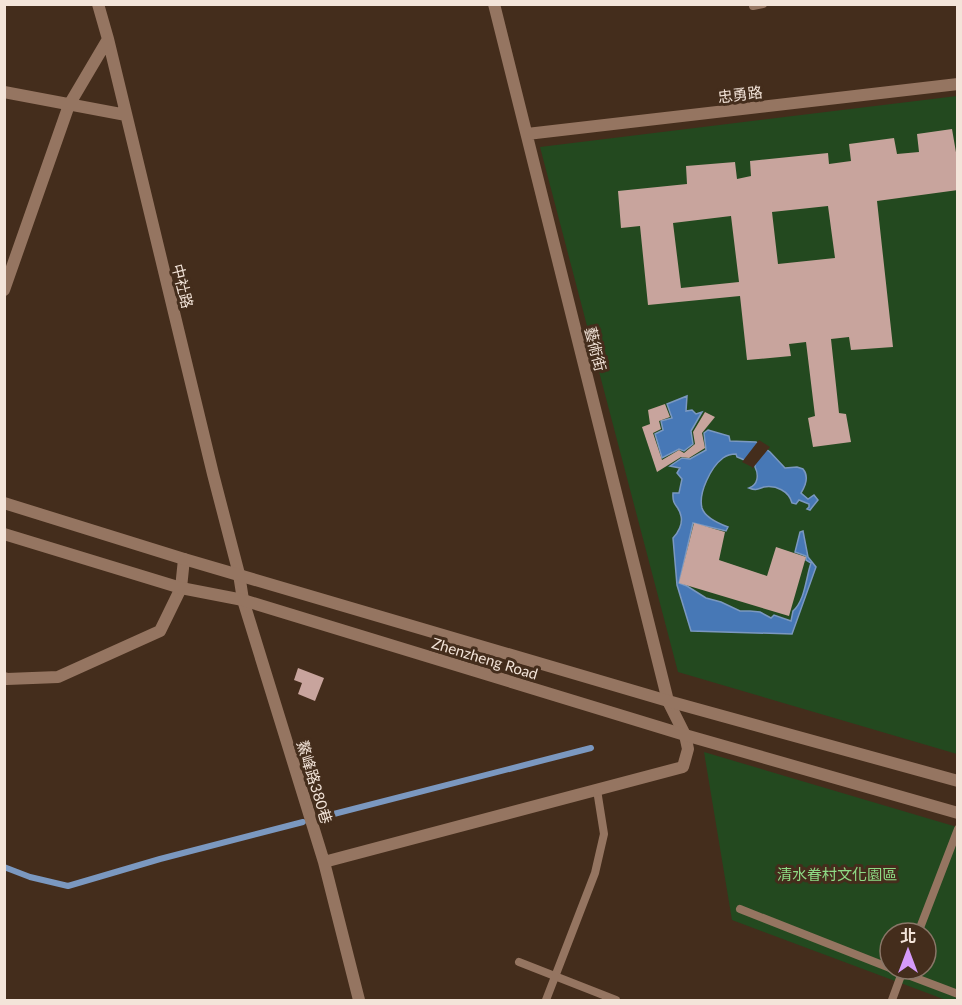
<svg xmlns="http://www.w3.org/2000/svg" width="962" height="1005" viewBox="0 0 962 1005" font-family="Lato,'Noto Sans TC',sans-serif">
	<rect width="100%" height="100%" fill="#442d1c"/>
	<path fill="#23491f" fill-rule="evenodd" d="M957 96V754L678 672 540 147Z
		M704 752 957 827V1000H946L732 920ZM890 933H926V969H890Z"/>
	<path fill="#4778b6" stroke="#7b98c0" stroke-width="1.5" d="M687 396 686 411 692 410 696 414 702 412 691 431 693 444 684 451 679 449 662 458 655 434 663 430 661 421 672 418 667 404Z
		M708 430 729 436 730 441 756 442 770 452 785 468 797 467 803 469C809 476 806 485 801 493L808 499 814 495 818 500 810 510 807 509 809 507V504L799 500 796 504 792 503C789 491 776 485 764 487 758 489 756 491 749 488 758 485 759 475 755 467V465L742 459 737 457 736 454C732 454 727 455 723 458 711 467 698 493 702 508 705 518 720 524 728 527L726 531 693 523 679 583 687 586 706 598 721 602 740 611H750L760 612 771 618 774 615 791 621 793 611C805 601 806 577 811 563L806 560V556L795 552 800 532 803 531 808 557 816 567 792 634 691 631 677 585 673 538C678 533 683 524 681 516 679 505 672 507 673 493H679L682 479 677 473 680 468 670 466 682 458 690 459 706 450 704 433Z"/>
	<path fill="#442d1c" d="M759 440 770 447 752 469V467L742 462Z"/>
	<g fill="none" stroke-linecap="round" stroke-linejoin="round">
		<path stroke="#7b98c0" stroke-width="6" d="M322 817 591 748
			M4 867 30 877 68 886 160 859 303 822"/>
	</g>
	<path fill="#c8a49d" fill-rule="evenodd" d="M952 129 958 164V190L877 201 893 347 851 350 849 337 831 339 839 413 846 414 851 442 813 447 808 418 815 416 806 342 789 344 791 356 747 360 740 296 648 305 640 226 621 228 618 191 687 184 686 166 735 162 737 179 751 176 750 161 828 153 829 164 851 161 849 144 894 138 897 154 919 152 917 134ZM828 206 835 258 778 264 772 212ZM731 216 739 282 681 288 673 223Z
		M665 404 670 417 659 421 661 429 653 433 662 460 679 450 684 453 695 444 693 432 705 412 715 417 702 433 705 448 689 458 681 457 657 472 642 427 650 424 648 410Z
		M694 523 725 532 719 560 767 576 776 547 806 557 789 616 679 583Z
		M298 668 324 678 315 701 298 694 302 683 294 680Z"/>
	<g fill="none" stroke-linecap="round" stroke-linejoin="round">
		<path stroke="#957561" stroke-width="8" d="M753 6 763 4
			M740 909 890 968
			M918 933 958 829
			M519 962 616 1000
			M892 969 958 994
			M546 1000 595 873 604 834 597 790
			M892 1000 903 970"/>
		<path stroke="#957561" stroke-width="12" d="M98 4 108 39 213 474 239 574 243 600 324 862 359 1000
			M4 92 126 115
			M527 134 958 84
			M4 290 69 105 108 39
			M4 678 7 679 58 677 160 631 181 588 184 559
			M324 862 683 767 688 749 685 735 668 701 494 4"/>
		<path stroke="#957561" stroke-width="12" d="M4 503 184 559 668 701 958 781
			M4 534 181 588 243 600 685 735 958 813"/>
	</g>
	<g text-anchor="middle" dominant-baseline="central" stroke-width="6" stroke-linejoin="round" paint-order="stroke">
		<g font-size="15" fill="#f3e4d9" stroke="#442d1c">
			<text transform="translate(740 94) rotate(-7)">忠勇路</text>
			<text transform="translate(183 286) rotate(76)">中社路</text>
			<text transform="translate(596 349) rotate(76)">藝術街</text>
			<text transform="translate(485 658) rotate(17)">Zhenzheng Road</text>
			<text transform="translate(315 782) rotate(73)">鰲峰路380巷</text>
		</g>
		<g font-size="15" fill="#8edb85" stroke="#442d1c">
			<text x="837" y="874">清水眷村文化園區</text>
		</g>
	</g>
	<rect width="962" height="1005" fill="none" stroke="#f3e4d9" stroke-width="12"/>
	<g transform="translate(908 951)"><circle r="28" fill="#442d1c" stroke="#8a7668" stroke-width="1.5"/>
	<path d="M0-4.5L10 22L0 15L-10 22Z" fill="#d69bfa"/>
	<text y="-9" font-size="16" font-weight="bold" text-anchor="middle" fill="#f3e4d9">北</text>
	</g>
</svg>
